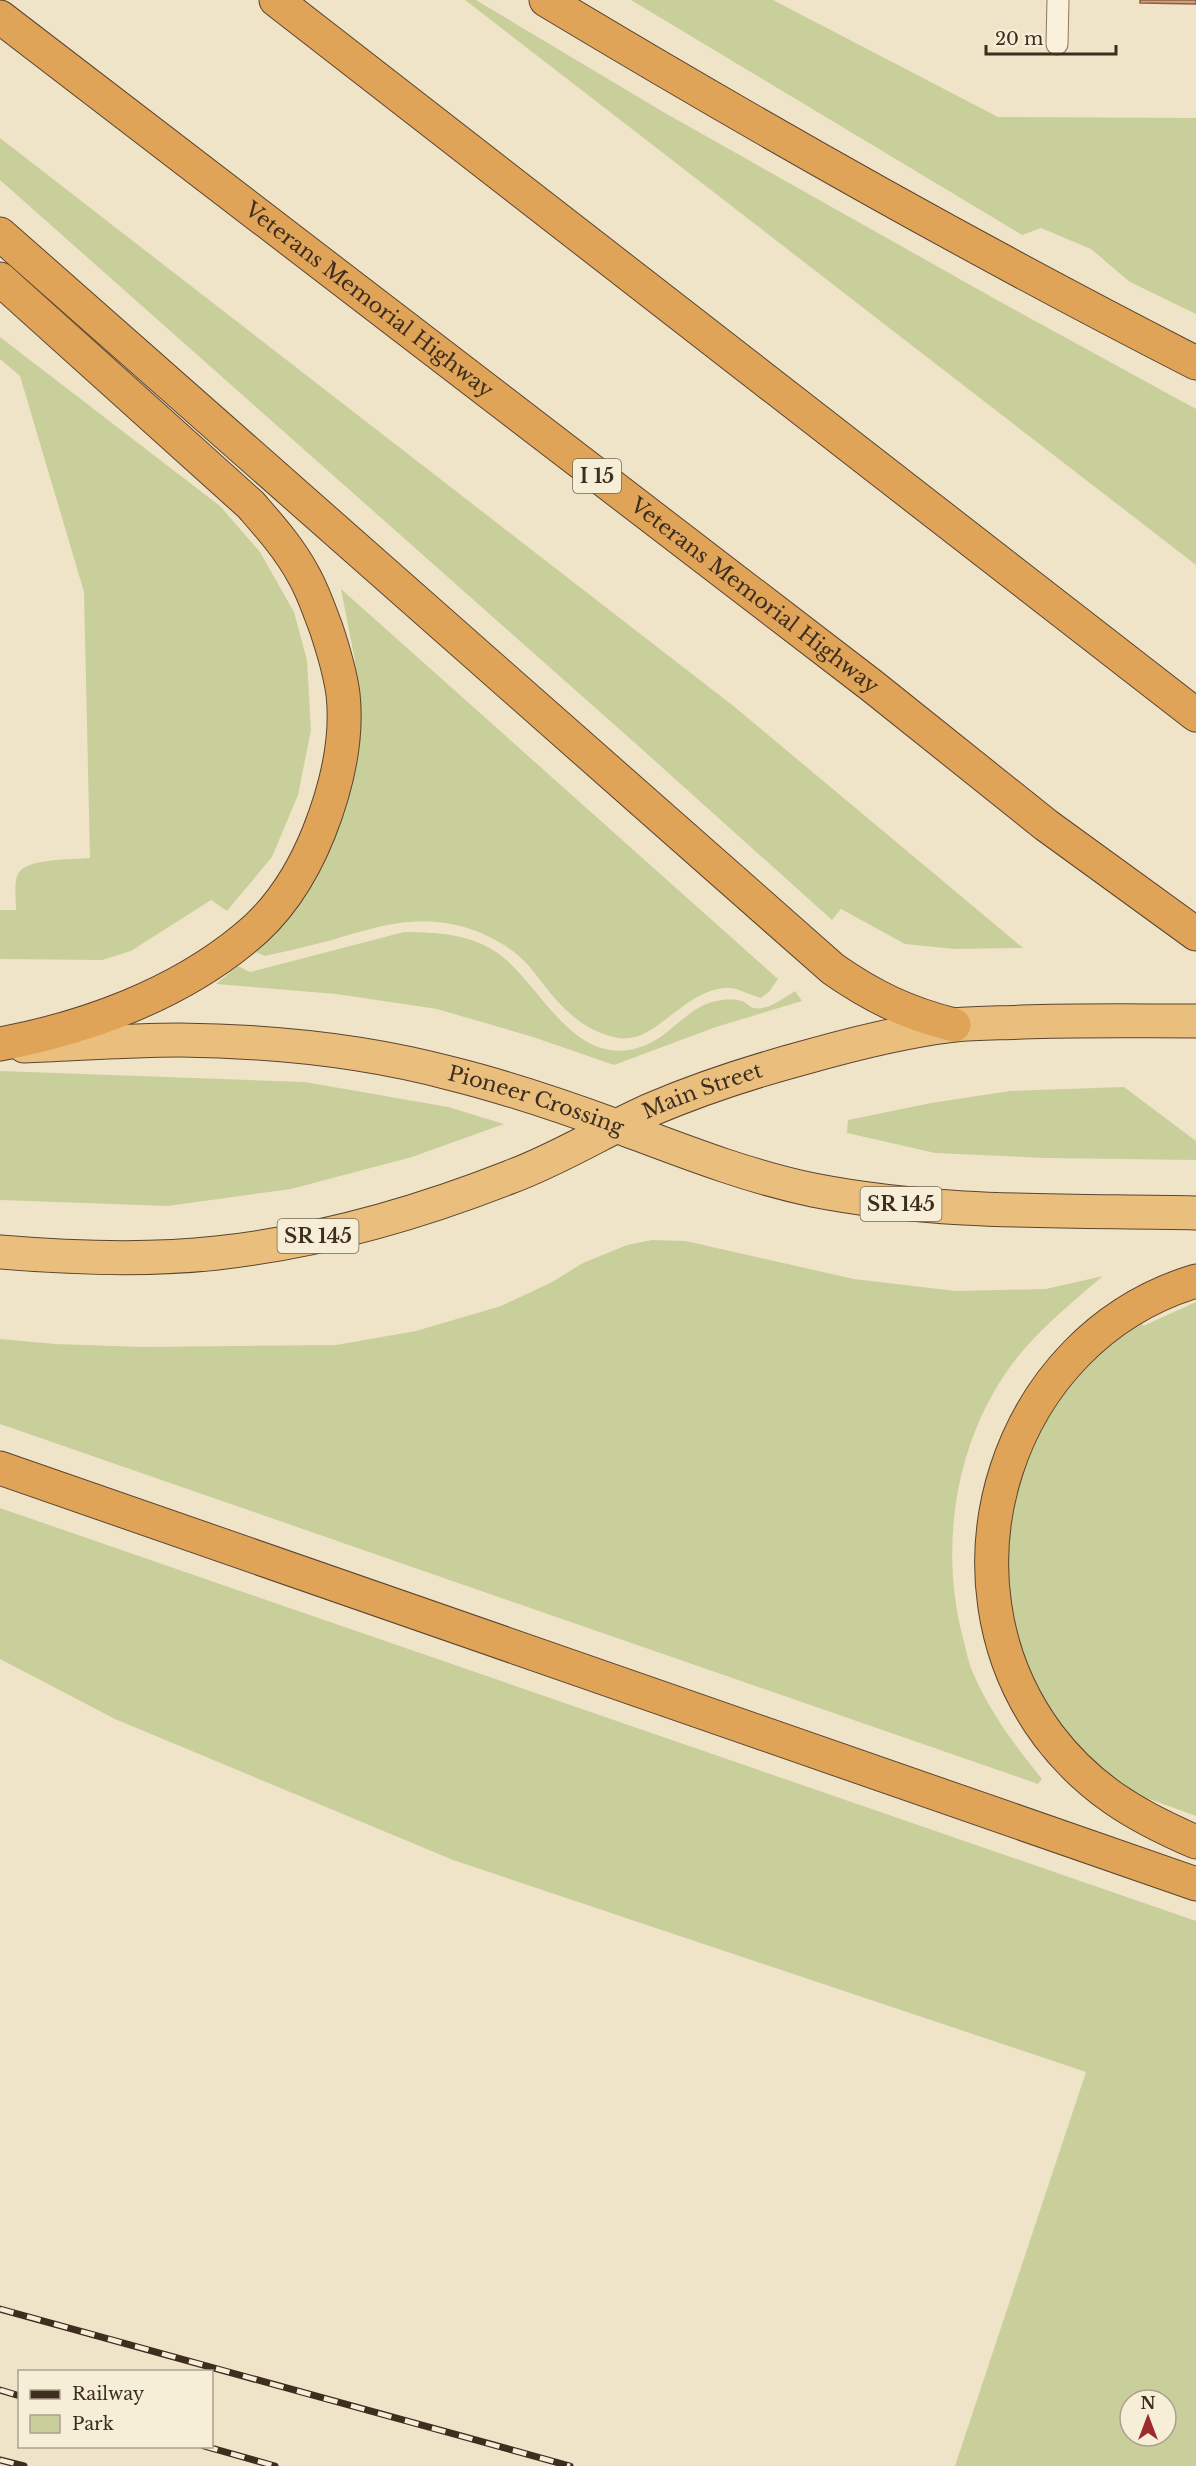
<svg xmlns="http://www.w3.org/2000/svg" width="1196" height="2466" viewBox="0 0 1196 2466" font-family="'Libre Baskerville',serif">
	<rect width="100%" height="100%" fill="#f0e4c8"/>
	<path fill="#c9cf9b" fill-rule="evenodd" d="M465 0H476L665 113 997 300 1196 409V565Z
		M631 0H773L998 117 1196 118V314L1130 282 1091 249 1041 228 1022 235Z
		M0 138 736 708 1023 948 954 949 905 944 841 909 832 920 635 743 0 180Z
		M0 337 220 506 260 552 294 612 307 660 311 730 298 795 272 857 227 911 211 900 131 951 102 960 0 959V910H16C16 900 14 885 17 876 23 857 74 860 90 858L84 592 20 376 0 359Z
		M341 589 778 979 769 992 761 998C749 995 738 987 726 988 683 990 655 1045 618 1038 576 1030 554 998 529 966 516 951 499 941 481 933 426 911 386 924 332 940 310 946 287 951 265 956L256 952 305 892 349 790 361 725 355 661Z
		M404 932C436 932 472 934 499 954 541 985 571 1063 634 1049 664 1042 677 1019 702 1006 713 1000 730 998 742 1001 746 1002 749 1007 754 1008 767 1011 784 998 795 991L802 1001 716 1027 614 1065 533 1037 437 1009 336 994 216 984 238 966 250 972Z
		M0 1071 305 1082 448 1107 504 1124 412 1157 291 1189 168 1206 0 1200Z
		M1124 1087 1196 1141V1160L1044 1158 935 1153 847 1133 848 1120 931 1103 1010 1091Z
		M652 1240 686 1241 854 1279 956 1291 1046 1289 1103 1276C1076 1299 1049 1321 1026 1347 958 1424 937 1540 963 1638 966 1649 968 1662 973 1673 991 1714 1014 1744 1042 1779L1038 1784 0 1424V1339L56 1344 143 1347 336 1345 416 1331 501 1306 552 1282 583 1263 627 1245Z
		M1196 1302V1816L1141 1796 1104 1773 1074 1746 1020 1661 999 1555 1033 1422 1137 1313 1143 1326Z
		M0 1508 1196 1921V2466H955L1086 2072 453 1860 115 1719 0 1659ZM1130 2400H1166V2436H1130Z"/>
	<path fill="#cf9f7d" stroke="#8d5f41" stroke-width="1.5" d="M1140 0H1196V4L1140 3Z"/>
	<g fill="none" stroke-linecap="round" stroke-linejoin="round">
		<g stroke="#8d765c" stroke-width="23">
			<path id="service" d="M1057 44 1058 0"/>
		</g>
		<g stroke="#5b4430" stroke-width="35">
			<g id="trunk">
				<path id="s1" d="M24 1046C76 1044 128 1040 180 1040 271 1041 364 1050 453 1074 509 1088 565 1107 619 1127 683 1151 746 1176 813 1190 939 1215 1068 1210 1196 1213"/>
				<path id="s2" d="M0 1252C72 1258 145 1261 217 1253 317 1242 416 1214 510 1177 559 1159 603 1131 650 1110 699 1089 751 1072 803 1058 852 1044 903 1031 954 1025 977 1023 1000 1023 1022 1022 1080 1020 1138 1021 1196 1021"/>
			</g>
		</g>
		<g stroke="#5b4430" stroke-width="35">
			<g id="motorway">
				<path d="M276 0 1196 715"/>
				<path d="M546 0C759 128 975 250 1196 363"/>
				<path id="s3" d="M0 17 871 685 1046 825 1196 934"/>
				<path d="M0 234 833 969C873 997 907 1013 954 1025"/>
				<path d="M0 279 251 505C270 527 289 548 303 574 313 591 319 610 326 628 333 649 340 672 343 694 348 740 336 789 319 832 303 872 278 912 244 939 176 995 86 1028 0 1044"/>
				<path d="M1196 1281C1006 1338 930 1576 1048 1735 1088 1788 1135 1816 1196 1842"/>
				<path d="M0 1468 1196 1884"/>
			</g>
		</g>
		<use href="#service" stroke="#faf1dc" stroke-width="21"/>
		<use href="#trunk" stroke="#eabe7c" stroke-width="33"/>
		<use href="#motorway" stroke="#e0a458" stroke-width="33"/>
		<g stroke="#3d2e20" stroke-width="7">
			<path id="rail" d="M0 2309 570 2466
				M0 2390 20 2396
				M204 2446 275 2466
				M0 2460 24 2466"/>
		</g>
		<use href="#rail" stroke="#f7eed8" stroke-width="4.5" stroke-dasharray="14" stroke-linecap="butt"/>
	</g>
	<g text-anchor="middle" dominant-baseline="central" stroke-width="5" stroke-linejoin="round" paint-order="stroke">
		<g fill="#f7eed8" stroke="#756857" stroke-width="1.5">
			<rect x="573" y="459" width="48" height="34" rx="4.5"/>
			<rect x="860.5" y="1187" width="81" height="34" rx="4.5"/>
			<rect x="277.5" y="1219" width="81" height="34" rx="4.5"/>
		</g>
		<g font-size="20" font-weight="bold" fill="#3d2e20">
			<text x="597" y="476">I 15</text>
			<text x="901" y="1204">SR 145</text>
			<text x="318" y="1236">SR 145</text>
		</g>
		<g font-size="21" fill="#3d2e20" stroke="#f7eed8">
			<text stroke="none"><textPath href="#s3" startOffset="465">Veterans Memorial Highway</textPath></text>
			<text stroke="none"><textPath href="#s3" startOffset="951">Veterans Memorial Highway</textPath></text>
			<text stroke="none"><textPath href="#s2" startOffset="732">Main Street</textPath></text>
			<text stroke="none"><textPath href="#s1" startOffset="519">Pioneer Crossing</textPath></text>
		</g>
	</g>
	<rect x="18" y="2370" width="195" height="78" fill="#f7eed8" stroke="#ada18e" stroke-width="1.5"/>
	<rect x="30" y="2390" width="30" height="9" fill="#3d2e20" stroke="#ada18e" stroke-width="1.5"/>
	<text x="72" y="2400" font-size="18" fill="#3d2e20">Railway</text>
	<rect x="30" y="2415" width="30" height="18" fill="#c9cf9b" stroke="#ada18e" stroke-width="1.5"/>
	<text x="72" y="2430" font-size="18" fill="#3d2e20">Park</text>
	<g transform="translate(1148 2418)"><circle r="28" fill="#f7eed8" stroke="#ada18e" stroke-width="1.5"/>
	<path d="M0-4.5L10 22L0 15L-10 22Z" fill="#9e2a2b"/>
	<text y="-9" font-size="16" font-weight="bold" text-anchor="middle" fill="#3d2e20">N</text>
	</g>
	<path d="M986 45v9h130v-9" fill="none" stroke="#3d2e20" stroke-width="3"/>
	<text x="995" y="45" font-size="18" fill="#3d2e20" stroke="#f7eed8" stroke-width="4.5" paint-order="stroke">20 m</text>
</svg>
